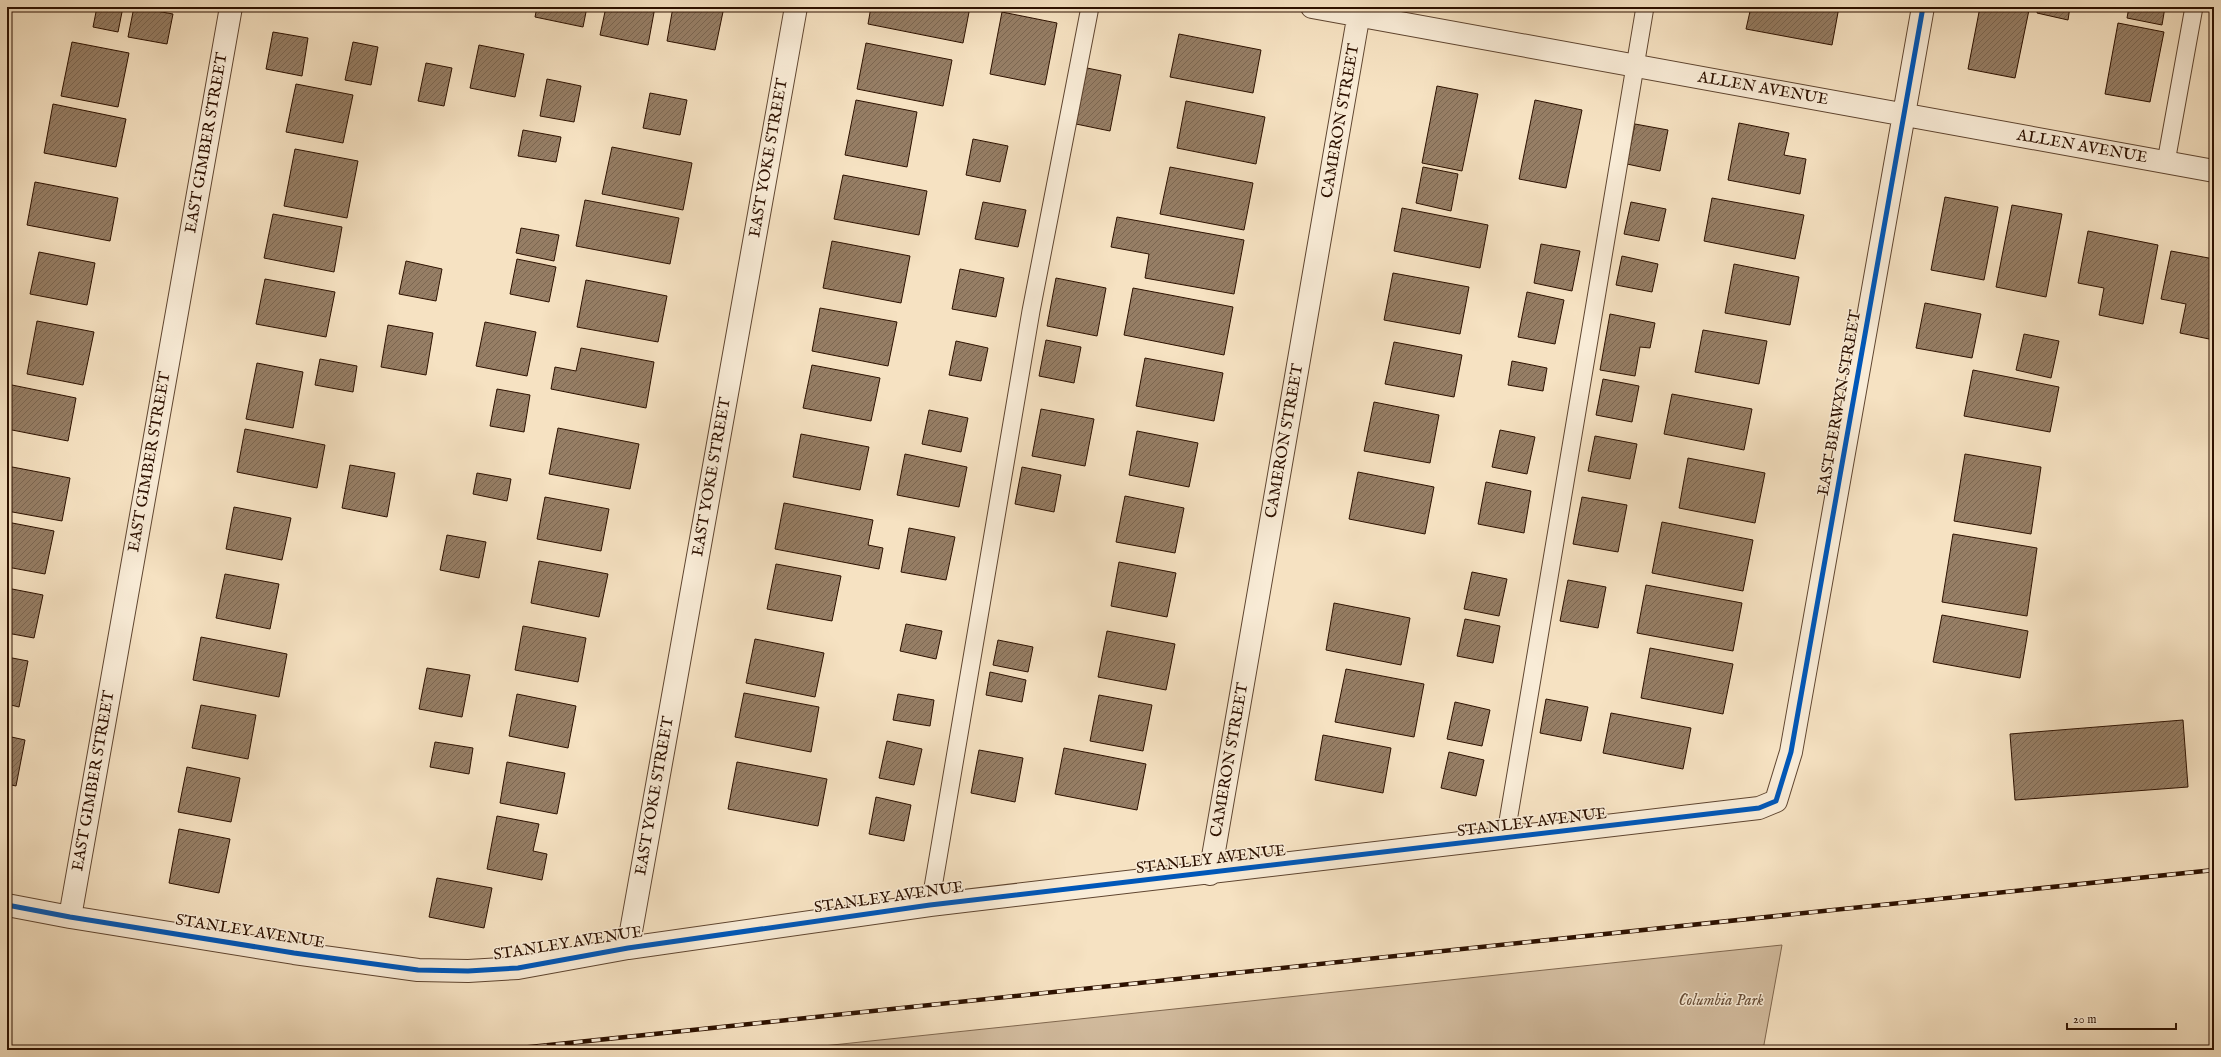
<svg xmlns="http://www.w3.org/2000/svg" width="2221" height="1057" viewBox="0 0 2221 1057" font-family="'IM FELL English',serif">
	<defs>
		<pattern id="building-hatch" width="6" height="6" patternUnits="userSpaceOnUse"><rect width="6" height="6" fill="#967e65"/><path d="M-1 1l2-2M0 6l6-6M5 7l2-2" fill="none" stroke="#7b6651"/></pattern>
	</defs>
	<rect width="100%" height="100%" fill="#f6e2c2"/>
	<filter id="stains"><feTurbulence type="fractalNoise" baseFrequency=".005" numOctaves="4"/><feColorMatrix values="0 0 0 0 .2 0 0 0 0 .09 0 0 0 0 .02 0 0 0 .5 -.17"/></filter>
	<radialGradient id="worn" r=".72"><stop offset=".6" stop-color="#630" stop-opacity="0"/><stop offset="1" stop-color="#630" stop-opacity=".3"/></radialGradient>
	<path fill="#d4bea1" stroke="#806850" d="M1782 945 1763 1050H785Z"/>
	<path fill="url(#building-hatch)" stroke="#2d1100" d="M97 7H123L118 32 93 27Z
		M134 7 173 14 167 44 128 37Z
		M501 7H517V10Z
		M537 7H587L583 27 535 17Z
		M606 7H655L648 45 600 35Z
		M673 7H724L715 50 667 41Z
		M871 7H970L963 43 868 24Z
		M1751 7H1839L1832 45 1746 29Z
		M1980 7H2013L2029 10 2015 78 1968 69Z
		M2038 7H2070L2068 20 2037 13Z
		M2129 7H2165L2162 25 2127 18Z
		M1002 12 1057 23 1045 85 990 74Z
		M2118 23 2164 32 2150 102 2105 94Z
		M273 32 308 38 302 76 266 69Z
		M1179 34 1261 50 1253 93 1170 77Z
		M72 42 129 53 118 107 61 96Z
		M353 42 378 47 371 85 345 80Z
		M866 43 952 60 943 106 857 89Z
		M479 45 524 54 515 97 470 88Z
		M426 63 452 68 444 106 418 101Z
		M1087 68 1121 75 1110 131 1076 124Z
		M547 79 581 86 574 122 540 116Z
		M296 84 353 95 343 143 286 132Z
		M1437 86 1478 94 1462 171 1422 163Z
		M650 93 687 100 680 135 643 128Z
		M856 100 917 112 907 167 845 155Z
		M1535 100 1582 110 1566 188 1519 179Z
		M1186 101 1265 117 1256 164 1177 148Z
		M53 104 126 119 116 167 44 153Z
		M1739 123 1789 133 1784 155 1806 159 1800 194 1728 180Z
		M1635 124 1668 130 1660 171 1627 164Z
		M523 130 561 137 556 162 518 156Z
		M973 139 1008 146 1000 182 966 175Z
		M612 147 692 163 683 210 602 194Z
		M295 149 358 161 347 218 284 206Z
		M1170 167 1253 183 1244 230 1160 214Z
		M1423 167 1458 174 1451 211 1416 203Z
		M843 175 927 191 919 235 834 219Z
		M35 182 118 198 110 241 27 225Z
		M1945 197 1998 207 1984 280 1931 270Z
		M1712 198 1804 215 1795 259 1704 241Z
		M585 200 679 218 670 264 576 246Z
		M983 202 1026 210 1018 247 975 239Z
		M1631 202 1666 209 1659 241 1624 234Z
		M2012 205 2062 214 2046 297 1996 287Z
		M1402 208 1488 225 1480 268 1394 251Z
		M273 214 342 227 334 272 264 258Z
		M1117 217 1244 240 1234 294 1145 278 1149 254 1111 247Z
		M521 228 559 235 554 261 516 253Z
		M2088 231 2158 245 2143 324 2099 315 2104 288 2078 283Z
		M832 241 910 256 901 303 823 288Z
		M1541 244 1580 251 1572 291 1534 283Z
		M2171 251 2214 259V340L2180 333 2186 304 2161 299Z
		M39 252 95 263 87 305 30 294Z
		M1622 256 1658 264 1652 292 1616 285Z
		M517 259 556 267 549 302 510 294Z
		M406 261 442 269 436 301 399 294Z
		M1734 264 1799 277 1790 325 1725 313Z
		M960 269 1004 278 996 317 952 309Z
		M1393 273 1469 287 1460 334 1384 320Z
		M1056 278 1106 288 1097 336 1047 326Z
		M265 279 335 292 326 337 256 324Z
		M586 280 667 296 658 342 577 327Z
		M1133 288 1233 307 1224 355 1124 335Z
		M1527 292 1564 300 1555 344 1518 337Z
		M1925 303 1981 314 1972 358 1916 348Z
		M820 308 897 322 888 366 812 351Z
		M1610 314 1655 323 1650 348 1640 347 1635 376 1600 370Z
		M37 321 94 332 83 385 27 374Z
		M485 322 536 332 527 376 476 366Z
		M388 325 433 333 426 375 381 367Z
		M1703 330 1767 341 1759 384 1695 372Z
		M2024 334 2059 341 2051 378 2016 370Z
		M1046 340 1081 347 1074 383 1039 376Z
		M956 341 988 348 981 381 949 375Z
		M1394 342 1462 355 1454 397 1385 384Z
		M581 348 654 362 646 408 551 389 555 367 576 371Z
		M1145 358 1223 373 1214 421 1136 406Z
		M320 359 357 366 353 392 315 385Z
		M1512 361 1547 368 1543 391 1508 385Z
		M257 363 303 372 293 428 246 419Z
		M812 365 880 378 871 421 803 408Z
		M1973 370 2059 387 2050 432 1964 416Z
		M1603 379 1639 386 1632 422 1596 415Z
		M7 384 76 398 68 441 7 429Z
		M497 389 530 395 524 432 490 426Z
		M1672 394 1752 409 1744 450 1664 434Z
		M1374 402 1439 415 1430 463 1364 451Z
		M1041 409 1094 419 1085 466 1032 456Z
		M929 410 968 418 961 452 922 444Z
		M558 428 639 444 630 489 549 474Z
		M245 429 325 445 317 488 237 472Z
		M1500 430 1535 437 1527 474 1492 467Z
		M1137 431 1198 443 1189 487 1129 475Z
		M801 434 869 447 860 490 793 477Z
		M1595 436 1637 444 1630 479 1588 471Z
		M905 454 967 467 959 507 897 495Z
		M1965 454 2041 467 2031 534 1954 521Z
		M1688 458 1765 473 1755 523 1679 508Z
		M350 465 395 473 387 517 342 508Z
		M7 466 70 478 62 521 7 511Z
		M1022 467 1061 475 1054 512 1015 504Z
		M1358 472 1434 487 1425 534 1349 519Z
		M477 473 511 479 507 501 473 494Z
		M1486 482 1531 491 1524 533 1478 524Z
		M1125 496 1184 508 1175 553 1116 542Z
		M545 497 609 509 601 551 537 539Z
		M1582 497 1627 505 1618 552 1573 544Z
		M784 503 873 520 868 545 883 548 879 569 775 549Z
		M234 507 291 518 282 560 226 549Z
		M7 522 54 531 45 574 7 567Z
		M1662 522 1753 540 1743 591 1652 573Z
		M909 528 955 537 946 580 901 572Z
		M1953 534 2037 548 2027 616 1942 602Z
		M447 535 486 542 479 578 440 570Z
		M539 561 608 574 599 617 531 603Z
		M1119 562 1176 573 1167 617 1111 606Z
		M776 564 841 576 832 621 767 609Z
		M1472 572 1507 579 1499 616 1464 609Z
		M225 574 279 584 270 629 216 618Z
		M1568 580 1606 587 1598 628 1560 621Z
		M1646 585 1742 603 1733 651 1637 633Z
		M7 588 43 595 34 638 7 633Z
		M1334 603 1410 618 1401 665 1326 650Z
		M1942 615 2028 631 2020 678 1933 662Z
		M1465 619 1500 626 1493 663 1457 656Z
		M906 624 942 631 936 659 900 651Z
		M523 626 586 638 578 682 515 670Z
		M1107 631 1175 644 1166 690 1098 677Z
		M201 637 287 654 279 697 193 680Z
		M755 639 824 653 815 697 746 683Z
		M998 640 1033 647 1028 672 993 665Z
		M1650 648 1733 664 1723 714 1641 698Z
		M7 657 28 661 19 707 7 704Z
		M427 668 470 675 462 717 419 709Z
		M1346 669 1424 684 1414 737 1335 722Z
		M990 672 1026 680 1022 702 986 695Z
		M744 693 819 707 811 752 735 737Z
		M517 694 576 706 568 748 509 736Z
		M898 694 934 700 930 726 893 720Z
		M1099 695 1152 705 1143 751 1090 741Z
		M1546 699 1588 707 1581 741 1540 733Z
		M1455 702 1490 710 1482 746 1447 739Z
		M201 705 256 715 248 759 192 748Z
		M1611 713 1691 728 1683 769 1603 753Z
		M2183 720 2188 787 2015 800 2010 734Z
		M1323 735 1391 748 1383 793 1315 780Z
		M7 736 25 740 16 786 7 784Z
		M887 741 922 749 914 785 879 778Z
		M435 742 473 748 469 774 430 767Z
		M1064 748 1146 764 1137 810 1055 794Z
		M979 750 1023 758 1015 802 971 793Z
		M1449 752 1484 760 1476 796 1441 788Z
		M507 762 565 773 557 814 500 803Z
		M737 762 827 779 818 826 728 809Z
		M187 767 240 778 231 822 178 812Z
		M876 797 911 805 904 841 869 834Z
		M497 816 539 824 533 851 547 854 542 880 487 869Z
		M179 829 230 839 219 893 169 883Z
		M437 878 492 888 484 928 429 917Z"/>
	<g fill="none" stroke-linecap="round" stroke-linejoin="round">
		<g stroke="#5f4530" stroke-width="19">
			<path id="lane" d="M2166 162 2194 7
				M1505 839 1645 7
				M930 905 1031 311 1090 7"/>
		</g>
		<g stroke="#5f4530" stroke-width="24">
			<path id="street" d="M1312 7 2214 171
				M1210 874 1360 7
				M7 905 70 917 294 953 418 970 468 971 518 968 628 948 930 905 1759 808 1776 801 1791 752 1923 7
				M70 917 231 7
				M628 948 796 7"/>
		</g>
		<use href="#lane" stroke="#f9ecd7" stroke-width="17"/>
		<use href="#street" stroke="#f9ecd7" stroke-width="22"/>
		<g stroke="#2d1100" stroke-width="4.5">
			<path id="rail" d="M502 1050 2214 870"/>
		</g>
		<use href="#rail" stroke="#f9ecd7" stroke-width="3" stroke-dasharray="9" stroke-linecap="butt"/>
		<g stroke="#f9ecd7" stroke-width="8">
			<path id="cycleway" d="M7 905 70 917 294 953 418 970 468 971 518 968 628 948 930 905 1759 808 1776 801 1791 752 1923 7"/>
		</g>
		<use href="#cycleway" stroke="#0057b8" stroke-width="5"/>
	</g>
	<g text-anchor="middle" dominant-baseline="central" stroke-width="3" stroke-linejoin="round" paint-order="stroke">
		<g font-size="16" fill="#2d1100" stroke="#f9ecd7">
			<text transform="translate(1763 89) rotate(10)">ALLEN AVENUE</text>
			<text transform="translate(1341 121) rotate(-80)">CAMERON STREET</text>
			<text transform="translate(207 143) rotate(-80)">EAST GIMBER STREET</text>
			<text transform="translate(2082 147) rotate(10)">ALLEN AVENUE</text>
			<text transform="translate(769 158) rotate(-80)">EAST YOKE STREET</text>
			<text transform="translate(1840 403) rotate(-80)">EAST BERWYN STREET</text>
			<text transform="translate(1285 441) rotate(-80)">CAMERON STREET</text>
			<text transform="translate(150 462) rotate(-80)">EAST GIMBER STREET</text>
			<text transform="translate(712 477) rotate(-80)">EAST YOKE STREET</text>
			<text transform="translate(1230 760) rotate(-80)">CAMERON STREET</text>
			<text transform="translate(94 781) rotate(-80)">EAST GIMBER STREET</text>
			<text transform="translate(655 796) rotate(-80)">EAST YOKE STREET</text>
			<text transform="translate(1532 823) rotate(-7)">STANLEY AVENUE</text>
			<text transform="translate(1211 860) rotate(-7)">STANLEY AVENUE</text>
			<text transform="translate(889 898) rotate(-8)">STANLEY AVENUE</text>
			<text transform="translate(250 932) rotate(9)">STANLEY AVENUE</text>
			<text transform="translate(568 944) rotate(-9)">STANLEY AVENUE</text>
		</g>
		<g font-size="16" font-style="italic" fill="#674e38" stroke="#f9ecd7">
			<text x="1721" y="1001">Columbia Park</text>
		</g>
	</g>
	<rect width="2221" height="1057" fill="none" stroke="#f6e2c2" stroke-width="24"/>
	<rect x="8" y="8" width="2205" height="1041" fill="none" stroke="#2d1100" stroke-width="2"/>
	<rect x="12" y="12" width="2197" height="1033" fill="none" stroke="#2d1100"/>
	<path d="M2067 1023v6h109v-6" fill="none" stroke="#2d1100" stroke-width="2"/>
	<text x="2073" y="1023" font-size="12" fill="#2d1100" stroke="#f9ecd7" stroke-width="3" paint-order="stroke">20 m</text>
	<rect width="100%" height="100%" filter="url(#stains)"/>
	<rect width="100%" height="100%" fill="url(#worn)"/>
</svg>
